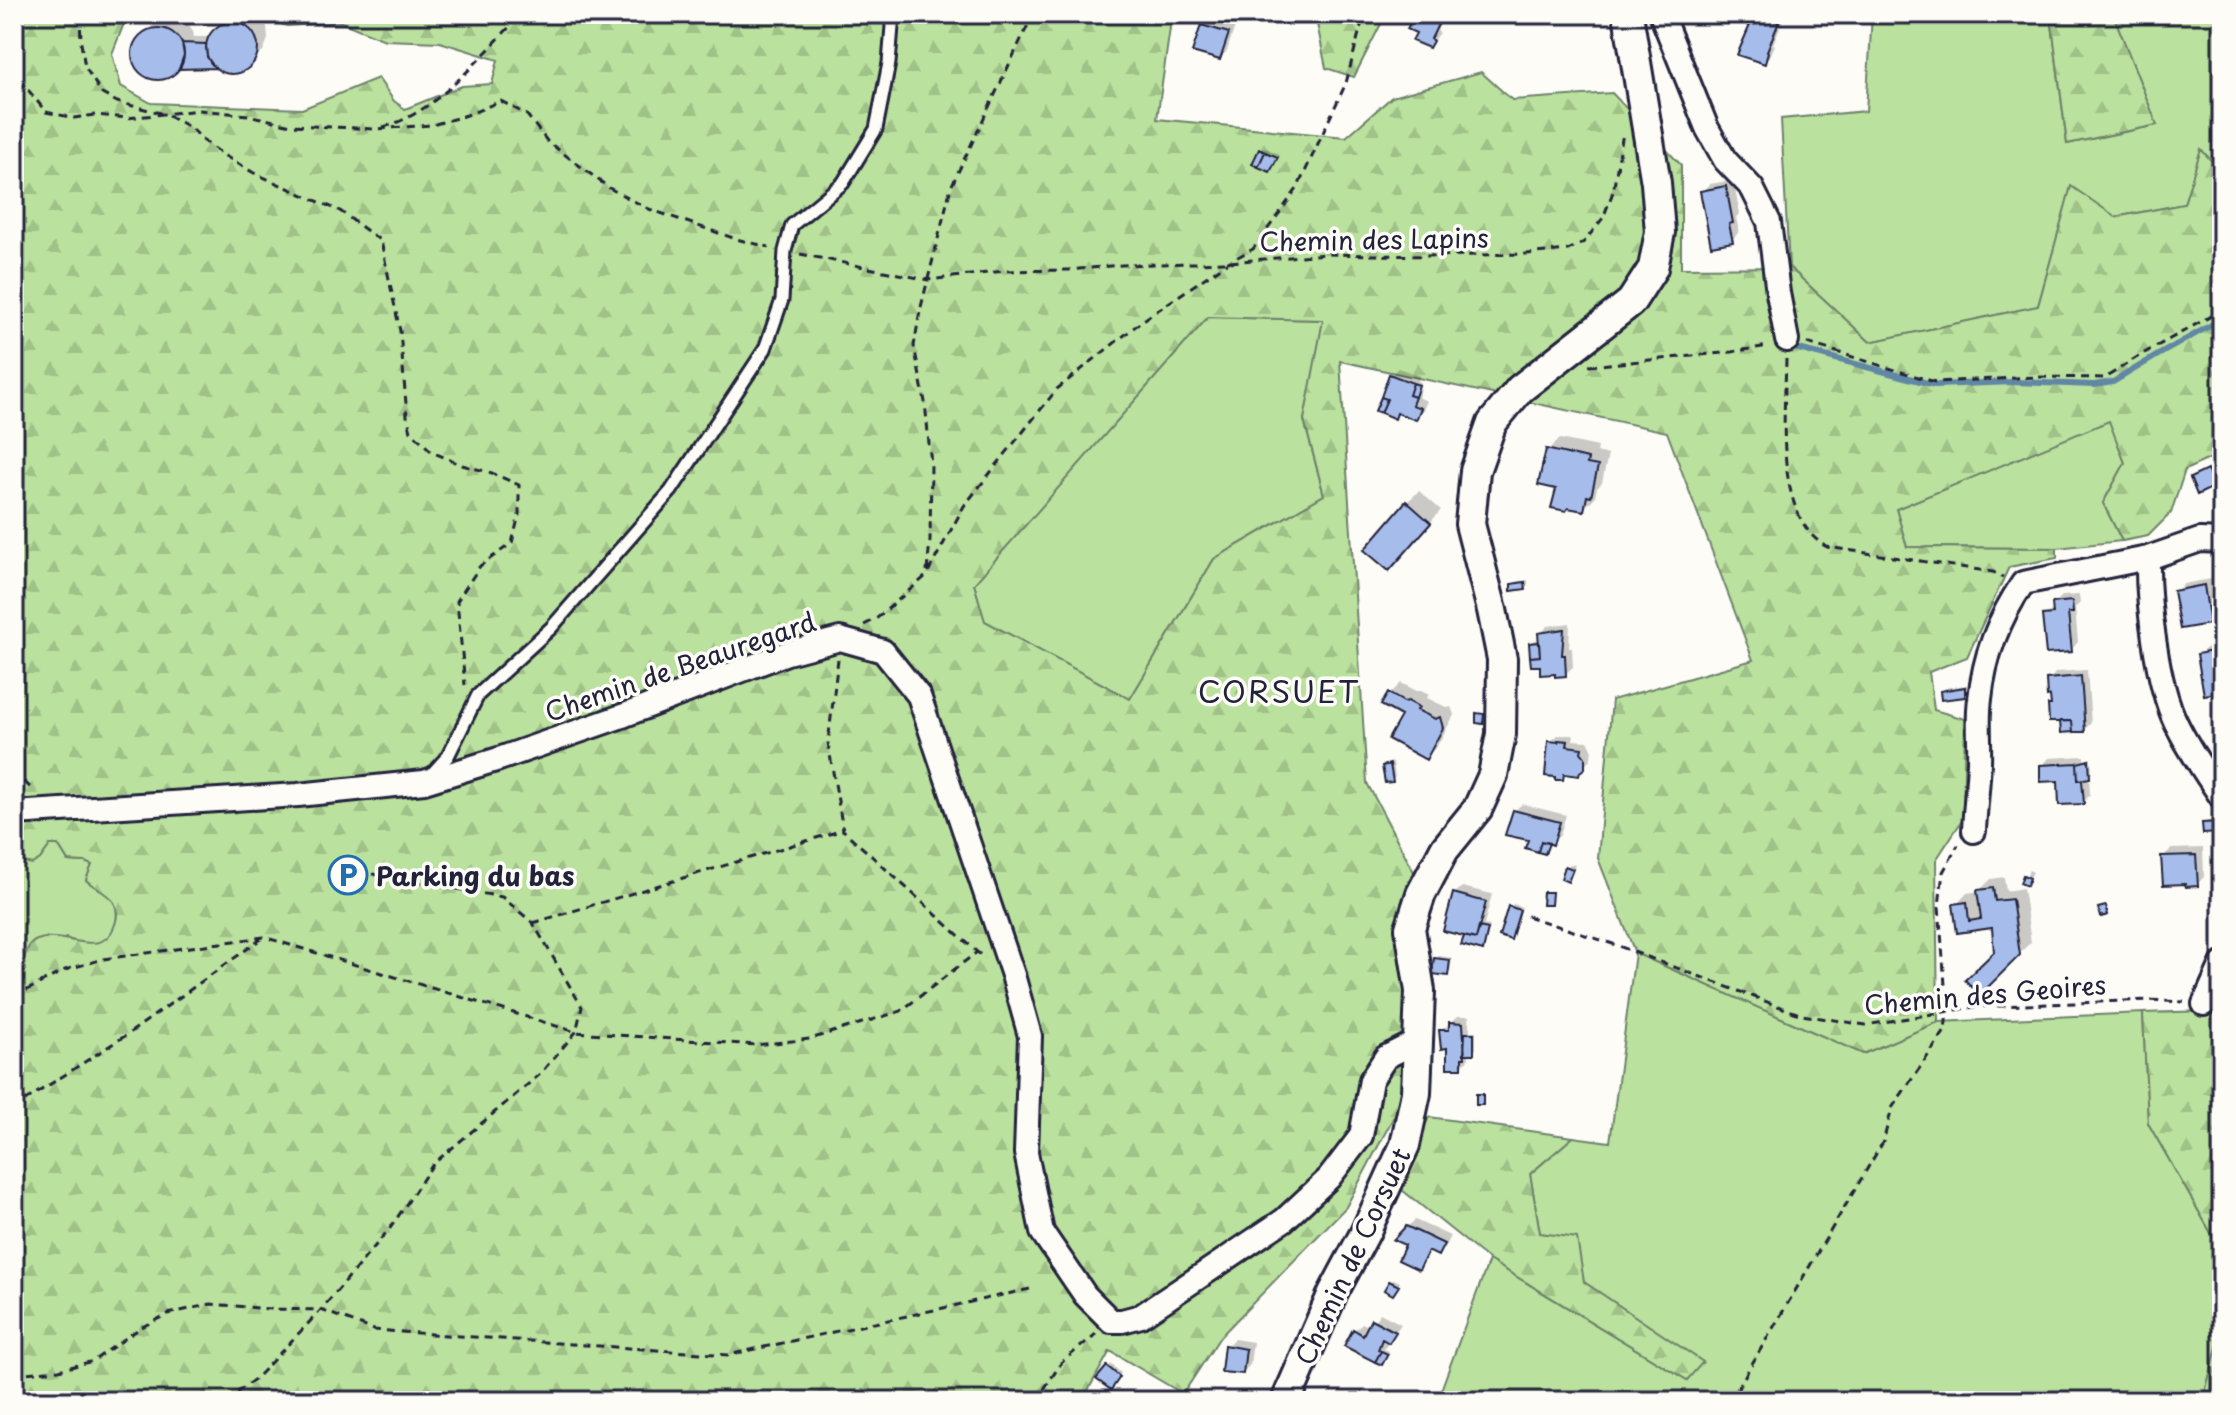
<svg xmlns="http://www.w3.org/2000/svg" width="2236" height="1415" viewBox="0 0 2236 1415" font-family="'Playpen Sans',sans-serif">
	<defs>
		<pattern id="forest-firs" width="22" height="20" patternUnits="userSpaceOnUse" patternTransform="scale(2)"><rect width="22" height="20" fill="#bae19d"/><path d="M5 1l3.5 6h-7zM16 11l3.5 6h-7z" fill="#a0c188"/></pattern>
	</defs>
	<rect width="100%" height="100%" fill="#fdfcf7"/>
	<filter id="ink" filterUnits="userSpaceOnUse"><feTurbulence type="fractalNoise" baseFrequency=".0125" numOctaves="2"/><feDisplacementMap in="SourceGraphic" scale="16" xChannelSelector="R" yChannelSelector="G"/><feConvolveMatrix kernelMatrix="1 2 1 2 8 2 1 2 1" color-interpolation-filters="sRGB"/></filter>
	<g filter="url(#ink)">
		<path fill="#bae19d" stroke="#6e826c" stroke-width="2" d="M1872 14H2089L2052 25 2067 144 2157 125 2113 14H2222V173L2201 150 2184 204 2115 217 2071 187 2038 306 1870 342 1789 267 1781 119 1866 111Z
			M1208 317 1324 320 1304 420 1324 495 1214 559 1130 699 984 621 974 583Z
			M2110 420 2125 463 2103 503 2122 541 2057 548 1906 547 1896 509Z
			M50 845H58L68 861 85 862 92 865 86 880C92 886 102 888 108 894 121 905 119 931 105 940 95 947 76 943 66 938L22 964 19 971 14 974V853L24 862 40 859Z
			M1635 953 1863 1054 1938 1022 2143 1013 2148 1123 2222 1252V1330L2205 1392 2188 1401H1437L1489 1260 1687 1380 1702 1362 1584 1282 1540 1234 1530 1174 1573 1137 1610 1142Z"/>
		<path fill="url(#forest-firs)" stroke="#6e826c" stroke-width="2" fill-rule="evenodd" d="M14 14H132L125 21 112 54 121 86 151 103 302 109 378 78 394 101 405 109 462 86 492 84 498 60 440 42 385 40 341 22 287 26 248 14H1172L1157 119 1346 137 1392 97 1481 72 1512 100 1612 93 1681 165V268L1789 267 1870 342 2038 306 2071 186 2116 217 2184 204 2201 149 2222 173V453L2185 470 2171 513 2148 536 2122 541 2103 503 2125 463 2109 421 1896 509 1907 547 2057 548V558L2009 567 1967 657 1929 672 1934 710 1965 719 1963 819 1936 860 1938 1022 1863 1054 1635 953 1598 858 1612 700 1753 660 1667 432 1340 361 1367 783 1415 874 1400 1105 1346 1207 1220 1337 1183 1394 1110 1351 1082 1401H14V974C27 966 22 946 37 940 64 930 101 960 114 927 126 898 101 894 86 880L92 865 85 862 68 861 58 845H50L40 859 32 864 24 862 14 853ZM1208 317 1323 320 1304 420 1324 495 1214 559 1130 699 985 621 974 584Z
			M1315 14H1386L1354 77 1326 68Z
			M2089 14H2113L2157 125 2067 144 2052 24Z
			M2207 1011 2222 1020V1252L2148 1123 2143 1013Z
			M1429 1117 1573 1137 1530 1174 1540 1233 1577 1238 1584 1282 1703 1362 1687 1380 1489 1260 1397 1186Z
			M2222 1330V1401H2188L2205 1392Z"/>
		<path fill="#0003" d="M234 14H254L260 17 267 27 268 39 263 51 240 71 228 72 215 66 184 67 185 61 173 73 162 78 152 77 142 72 136 63 134 53 137 42 157 21 167 17H178L187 22 193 31 194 37H211L213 33Z
			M1416 14H1445L1437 31 1440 33 1429 46 1418 32Z
			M1753 14 1785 15 1773 44 1775 45 1771 54 1764 62 1753 24 1750 23Z
			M1210 19 1235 26 1227 51 1220 58 1202 26Z
			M1264 147 1279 154 1270 170 1260 150Z
			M1733 180 1740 214 1736 217 1739 232 1732 240 1703 192 1710 184Z
			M1398 368 1420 376 1418 381 1421 382 1419 388 1421 389 1418 397 1427 401 1423 410 1416 418 1399 412 1394 416 1391 375Z
			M1560 439 1598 447 1597 452 1608 455 1602 483 1597 488 1595 497 1584 508 1558 487 1548 450Z
			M2211 468 2217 481 2214 484 2195 476Z
			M1419 491 1441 510 1401 557 1407 502Z
			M2211 579 2217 614 2209 622 2176 592 2183 584Z
			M1528 580V584L1525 587 1513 585 1516 582Z
			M2079 595 2080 603 2075 608 2078 642 2071 650 2044 616 2055 608 2054 604 2062 596Z
			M1570 623 1569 648H1572L1573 667 1565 674 1542 664 1531 643 1535 640H1541L1540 634 1548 626Z
			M2222 644V690L2199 655 2206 648Z
			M2087 670 2091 723 2084 730 2062 719 2050 706 2053 703 2049 680 2056 672Z
			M1401 683 1417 691 1421 690 1429 694 1427 698 1448 708 1451 707 1454 715 1437 746 1426 757 1403 715 1390 694Z
			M1967 685 1968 692 1964 695 1942 691 1945 688Z
			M1558 735H1574L1573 740 1588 741 1592 749 1591 758 1579 774 1567 773 1562 778 1550 742Z
			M2084 756V760L2091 758 2092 773 2089 776 2090 795 2083 802 2042 766 2049 758Z
			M1393 762 1395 777 1392 780 1384 766Z
			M1522 804 1566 815 1560 835 1553 842 1550 841 1545 852 1530 839 1514 811Z
			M2221 820 2222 828 2219 831 2204 824 2207 821Z
			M2203 848 2204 877 2197 884 2163 857 2171 849Z
			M1570 864 1575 865 1568 880 1567 867Z
			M2029 870 2033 872 2027 883 2023 882Z
			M2004 877 2006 891 2023 888 2031 942 1980 992 1996 952 1993 926 1959 930 1956 905 1967 893 1979 891 1991 879Z
			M1462 887 1492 894 1484 925 1490 926 1485 946 1482 949 1466 935 1454 894Z
			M1513 904 1522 907 1513 934 1510 937V907Z
			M1439 956 1452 958 1450 971 1447 974 1436 959Z
			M1458 1016H1469L1470 1031H1476V1049L1473 1052H1469V1058L1462 1066 1441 1031Z
			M1415 1220 1450 1236 1445 1246 1437 1254 1431 1251 1426 1260 1419 1268 1408 1244 1407 1227Z
			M1394 1279 1400 1282 1396 1290 1391 1282Z
			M1380 1313 1401 1324 1384 1349 1389 1351 1382 1363 1347 1345 1355 1330 1362 1323 1370 1327Z
			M1234 1339 1253 1342 1250 1365 1243 1372 1226 1346Z
			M1111 1364 1121 1373 1113 1384 1099 1379Z
			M1150 1394 1157 1401H1143Z"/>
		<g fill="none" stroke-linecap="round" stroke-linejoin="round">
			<path stroke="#6087a4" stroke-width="6" d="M1791 347 1935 385 2014 382 2094 385 2113 382 2158 355 2222 319"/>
		</g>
		<path fill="#a6bcea" stroke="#22223b" stroke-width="2" d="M1414 14H1443L1431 39 1433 41 1429 48 1412 41 1416 33 1407 29Z
			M1751 14 1779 22 1767 51 1768 52 1765 64 1737 55 1750 25H1747Z
			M206 48a26 26 0 1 1 52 0a26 26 0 1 1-52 0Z
			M1201 25 1229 33 1220 60 1192 52Z
			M132 54a26 26 0 1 1 52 0a26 26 0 1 1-52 0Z
			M182 43 206 44 207 57 215 68 179 69 184 55Z
			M1259 149 1265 152 1258 167 1252 164Z
			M1265 152 1278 157 1270 172 1258 167Z
			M1726 186 1733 223 1729 224 1733 242 1711 246 1700 191Z
			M1389 374 1413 383 1409 395 1415 397 1412 405 1421 408 1416 420 1397 413 1395 419 1381 413 1387 399 1381 397Z
			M1413 383 1419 385 1415 397 1409 395Z
			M1381 397 1387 399 1381 413 1375 411Z
			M1546 449 1588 459 1587 464 1598 466 1591 497 1587 496 1584 511 1568 508 1566 511 1551 508 1556 489 1538 485Z
			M2207 470 2215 486 2197 495 2190 478Z
			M1406 501 1431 523 1389 571 1364 550Z
			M1525 582 1526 589 1511 591V584Z
			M2204 585 2210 624 2180 629 2173 591Z
			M2072 601 2073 613H2068L2072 652 2046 654 2042 615 2053 614 2052 603Z
			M1564 629 1562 655H1565L1566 676 1555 677V674L1540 675V666H1531L1530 657 1540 656 1538 633Z
			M1539 642 1540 656 1530 657 1529 643Z
			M2222 649V692L2204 695 2197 654Z
			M2081 676 2085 732H2073L2072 721 2049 722 2048 705H2051L2050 696 2047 697 2046 679Z
			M1965 687V697L1941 700 1940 691Z
			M1388 693 1404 702 1408 701 1419 707 1417 710 1435 719 1440 717 1443 728 1426 760 1388 739 1401 716 1381 705Z
			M1476 713 1484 714 1483 724 1476 723Z
			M2060 721H2072L2073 732 2061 733Z
			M1558 740 1568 741 1567 746 1582 748 1581 752 1585 757V768L1580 772 1579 776 1564 774 1563 780H1555V777L1545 776 1548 741 1558 742Z
			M2089 760 2090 778 2078 780 2077 763Z
			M2077 763 2078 780H2082L2084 804 2059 805 2058 781 2040 782V765Z
			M1390 764 1393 782 1385 783 1382 766Z
			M1513 810 1560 822 1553 845 1541 841 1538 852 1525 848 1528 840 1505 835Z
			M2219 822 2220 833 2203 834 2202 823Z
			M1541 841 1549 843 1545 854 1538 852Z
			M2196 855 2198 886 2186 887 2185 884 2163 885 2161 856Z
			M1565 866 1573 869 1568 882 1561 879Z
			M2023 875 2030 878 2027 886 2020 883Z
			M1993 888 1995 901 2012 899 2020 955 1980 995 1965 980 1994 952 1992 928 1957 933 1953 904 1967 902 1969 921 1981 919 1977 890Z
			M1543 892H1552L1551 905H1542Z
			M1453 893 1486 902 1476 939 1443 931Z
			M1508 906 1520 910 1511 940 1499 936Z
			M2106 906 2108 915 2101 917 2098 908Z
			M1479 927 1488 929 1483 951 1461 945 1464 936 1476 939Z
			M1434 958 1450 960 1448 976 1432 974Z
			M1449 1022 1463 1023 1465 1058H1462V1068H1447V1048L1441 1049 1439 1030H1449Z
			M1465 1033H1474V1054H1464Z
			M1476 1094H1483V1105H1476Z
			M1406 1226 1444 1244 1438 1256 1428 1251 1419 1270 1398 1260 1405 1245 1393 1240Z
			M1389 1281 1399 1286 1393 1295 1384 1290Z
			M1371 1319 1396 1332 1389 1343 1382 1339 1378 1350 1381 1351 1375 1362 1344 1346 1353 1329 1363 1335Z
			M1224 1345 1246 1349 1243 1374 1221 1372Z
			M1381 1351 1388 1354 1382 1365 1375 1362Z
			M1107 1366 1120 1377 1111 1390 1096 1379Z"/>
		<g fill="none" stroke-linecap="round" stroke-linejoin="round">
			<g stroke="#22223b" stroke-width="17">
				<path id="service" d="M430 776 448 756 478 695 551 628 671 491 765 349 782 300 785 251 792 225 843 183 876 129 889 63 893 14"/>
			</g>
			<g stroke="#22223b" stroke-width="28">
				<path id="minor" d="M1661 14 1707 128 1725 160 1752 188 1769 222 1778 293 1787 340
					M2148 558C2147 602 2157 684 2176 723 2189 750 2206 774 2222 798
					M14 813 298 795 424 782 499 759 625 715 787 653 840 639 883 651 919 696 1013 975 1030 1036 1026 1153 1042 1232 1085 1295 1111 1321H1122L1141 1316 1284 1220 1329 1178 1361 1136 1371 1080 1386 1057 1418 1041
					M1974 831C1975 808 1978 785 1979 762 1980 741 1977 720 1980 699 1984 657 1999 618 2023 583L2148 558 2200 540 2222 541
					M2204 1004 2222 964"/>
			</g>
			<g stroke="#22223b" stroke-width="34">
				<path id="tertiary" d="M1286 1401 1333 1293 1365 1233 1405 1145 1416 1093 1420 991 1410 928 1421 894 1444 850 1478 808 1493 775 1501 734 1502 659 1492 610 1470 524 1475 471 1492 423 1520 389 1631 302 1653 268 1660 232 1656 183 1628 14"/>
			</g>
			<path stroke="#22223b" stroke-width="3" stroke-dasharray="8 6" stroke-linecap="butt" d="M80 14 81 43 85 67 102 94 117 102 161 113
				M14 89 29 91 46 112 74 118 95 115 127 118 200 110 248 115 291 125 375 129 432 125 467 115 501 101 527 115 547 141 609 188 649 209 736 239 769 247
				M168 115 192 129 205 142 225 156 254 173 340 211 381 241 400 331 407 416 411 431 432 452 462 465 492 473 519 485V515L512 543 480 566 457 601 465 685
				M383 127C438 113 483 53 522 14
				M800 254 928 280 1004 271 1068 270 1122 265 1228 262 1325 254 1427 256 1526 254 1568 250 1584 242 1603 218 1613 192 1623 133
				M1807 343 1935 382 2036 377 2105 378 2139 356 2222 310
				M1786 359C1785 412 1773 517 1827 547L1993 572 2003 577
				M1589 366 1732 352 1768 346
				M927 571 930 541 931 464 925 402 914 346 920 311 951 187 1027 27V14
				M864 625 876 619 926 576 964 506 1057 389 1142 321 1228 262 1253 249 1297 189 1346 83 1364 14
				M838 659 828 743 843 830 977 952 985 958
				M14 772 34 791
				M1527 916 1613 944 1802 1015 1866 1025 1974 1007 2149 1000 2184 1002
				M533 923 843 830
				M14 997 65 970 103 959 264 937 576 1032 756 1045 810 1039 901 1011 977 952
				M14 1110 29 1098 131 1032 261 939
				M14 1374 59 1370 93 1361 140 1328 168 1314 211 1304 271 1309 321 1310 374 1330 728 1355 1030 1289
				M226 1401 256 1378 321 1310 391 1227 433 1164 539 1075 576 1032 582 1007 533 923 502 897 350 870
				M1036 1401 1062 1362 1096 1334
				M1730 1401 1883 1142 1892 1108 1945 1031 1947 1011 1939 906 1943 872 1958 845"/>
			<use href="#service" stroke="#fdfcf7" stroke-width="11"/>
			<use href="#minor" stroke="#fdfcf7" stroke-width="22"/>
			<use href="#tertiary" stroke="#fdfcf7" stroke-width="28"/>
		</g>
	</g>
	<defs>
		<g id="parking-ring" transform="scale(2)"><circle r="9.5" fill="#fdfcf7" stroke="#1f6fb2" stroke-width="1.5"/><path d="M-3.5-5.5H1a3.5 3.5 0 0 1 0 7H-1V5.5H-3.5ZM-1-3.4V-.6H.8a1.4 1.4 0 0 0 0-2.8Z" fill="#1f6fb2"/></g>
	</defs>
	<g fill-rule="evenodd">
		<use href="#parking-ring" x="348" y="875"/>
	</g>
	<g text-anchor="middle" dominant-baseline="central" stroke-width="7" stroke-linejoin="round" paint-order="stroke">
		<g font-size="26" fill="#22223b" stroke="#fdfcf7">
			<text transform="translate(1374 239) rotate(-1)">Chemin des Lapins</text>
			<text transform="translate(680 666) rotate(-19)">Chemin de Beauregard</text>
			<text transform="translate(1985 994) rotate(-5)">Chemin des Geoires</text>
			<text transform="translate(1352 1256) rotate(-65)">Chemin de Corsuet</text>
		</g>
		<g font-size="26" font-weight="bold" fill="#22223b" stroke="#fdfcf7" text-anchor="start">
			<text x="376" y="875">Parking du bas</text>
		</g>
		<g font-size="30" letter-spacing="2" fill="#22223b" stroke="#fdfcf7">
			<text x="1279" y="690">CORSUET</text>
		</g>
	</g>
	<rect width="2236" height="1415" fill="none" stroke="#fdfcf7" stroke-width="48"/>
	<rect x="24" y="24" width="2188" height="1367" fill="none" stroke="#22223b" stroke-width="3" filter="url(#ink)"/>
</svg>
